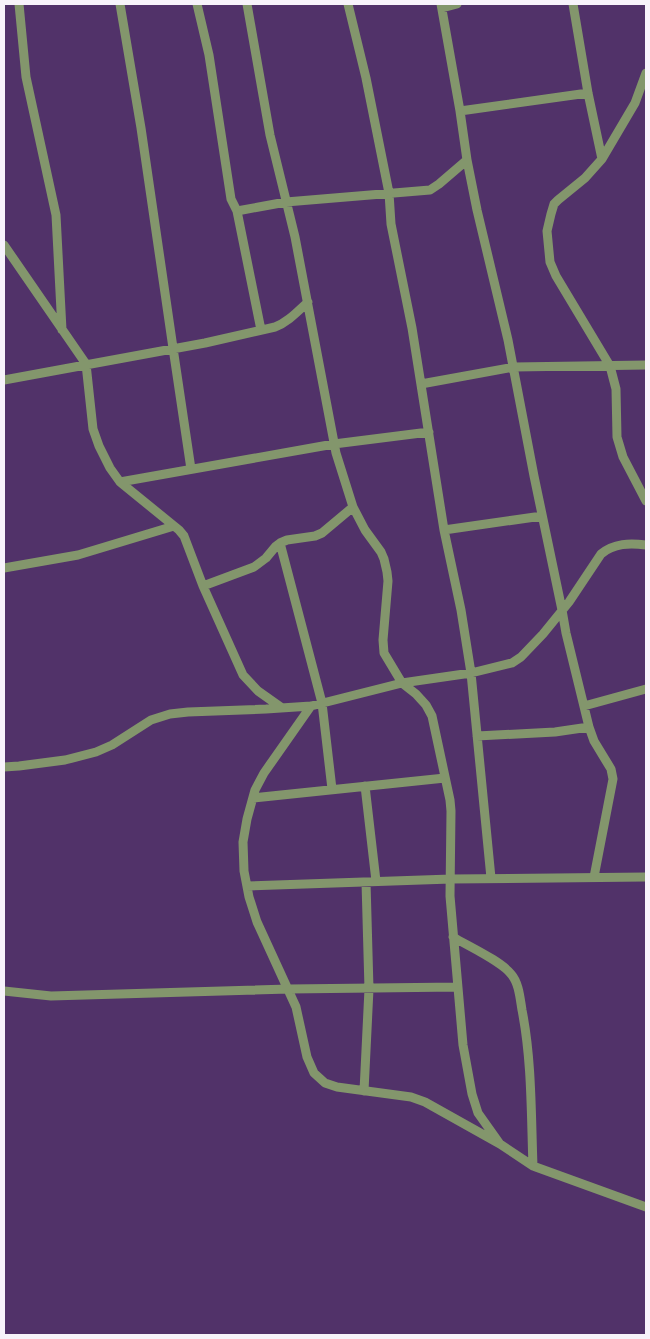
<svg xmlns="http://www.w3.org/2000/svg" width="650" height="1339" viewBox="0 0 650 1339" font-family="Commissioner,sans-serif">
	<rect width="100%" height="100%" fill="#513269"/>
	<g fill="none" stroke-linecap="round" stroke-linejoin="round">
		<path stroke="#83966c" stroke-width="9" d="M19 4 26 77 56 215 62 330
			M120 4 141 128 173 348 191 469
			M197 4 209 55 231 199 237 211 261 330
			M247 4 270 135 295 237 336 453 353 507 365 530 381 552 384 559 387 572 388 581 383 640 384 653 402 683 416 694 426 705 432 716 450 800 451 811 450 896 463 1045 472 1094 478 1113 500 1144
			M348 4 366 78 389 193 391 224 412 328 444 530 461 610 471 673 491 878
			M441 4 460 111 467 160 477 210 508 340 534 476 562 610 566 633 589 727 594 741 611 769 613 779 594 877
			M573 4 588 93 602 159
			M442 8 457 4
			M646 73 635 103 602 159 585 178 558 200 554 204 551 214 547 231 550 262 556 276 610 366 616 389 617 437 623 457 646 501
			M460 111 588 93
			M237 211 286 202 430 190 439 184 467 160
			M4 245 86 364 93 429 99 446 110 468 120 482 179 530 184 536 203 586 243 675 258 691 282 708
			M4 380 205 343 275 327C288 322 297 312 308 302
			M421 384 514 367 646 365
			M120 482 334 444 429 432
			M444 530 542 516
			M280 543 322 703 332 789
			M4 568 78 555 174 526
			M203 586 254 567 266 558 276 546 280 543 287 540 315 536 322 533 353 507
			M311 706 264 773 255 790 247 819 243 842 244 871 249 897 257 922 296 1007 307 1057 314 1073 325 1083 337 1087 411 1097 425 1102 500 1144 533 1166 646 1207
			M584 706 646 689
			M477 736 555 732 589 727
			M4 767 19 766 65 760 96 752 112 745 151 720 170 714 188 712 266 709 311 706 402 683 471 673 512 663 521 657 543 634 569 602 601 554C614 543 630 543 646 545
			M365 786 376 881
			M253 798 445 778
			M247 886 451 879 646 877
			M453 937C468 946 501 961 511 974 519 983 520 998 522 1010 532 1061 531 1114 533 1166
			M4 991 51 996 289 989 458 987
			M364 1091 369 989 366 882"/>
	</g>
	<rect width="650" height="1339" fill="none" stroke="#f7f3fa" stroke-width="10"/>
</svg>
